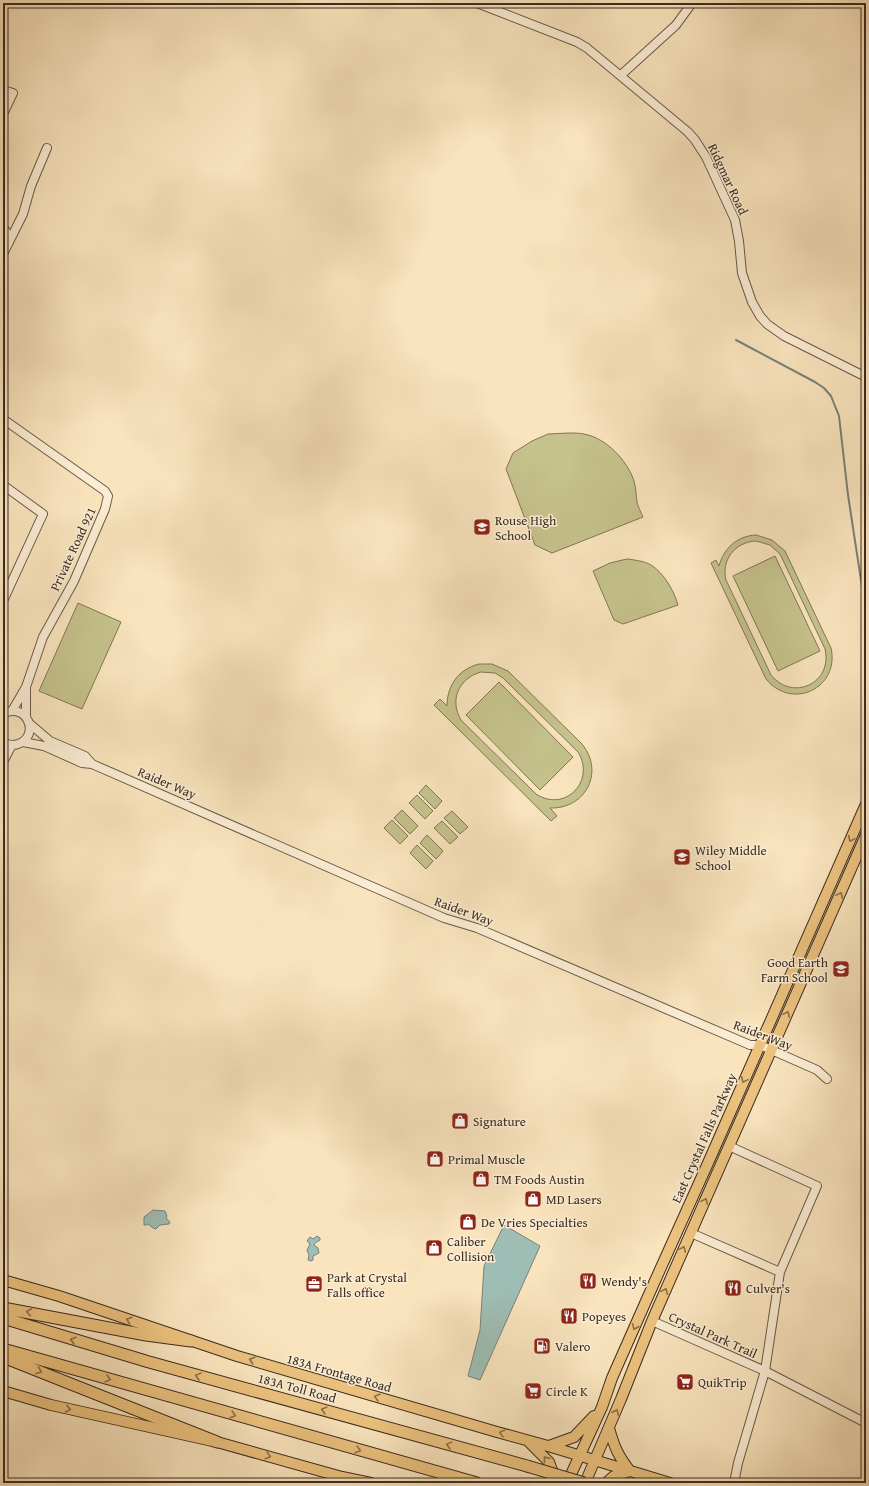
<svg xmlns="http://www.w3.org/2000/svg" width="869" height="1486" viewBox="0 0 869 1486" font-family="'Gentium Book Plus',serif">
	<rect width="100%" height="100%" fill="#f9e4bd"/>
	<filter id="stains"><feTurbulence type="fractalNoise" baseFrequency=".005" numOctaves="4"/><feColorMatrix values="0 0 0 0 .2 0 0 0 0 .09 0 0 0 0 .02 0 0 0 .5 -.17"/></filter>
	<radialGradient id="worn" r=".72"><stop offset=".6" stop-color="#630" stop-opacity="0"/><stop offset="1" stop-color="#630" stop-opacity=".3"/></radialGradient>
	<path fill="#c5c28c" stroke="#807656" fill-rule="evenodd" d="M569 433C574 433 579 433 584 434 606 438 627 460 634 481 636 488 636 495 637 502 638 507 641 512 643 517L552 553 535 545 506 469 513 453 532 441 548 434Z
		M756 535 772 540 785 551 831 648C840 688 792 711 766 679L711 563 716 560 719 566C724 548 737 536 756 535ZM756 541 770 545 780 554 825 649C833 683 793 702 771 675L726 580C721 560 735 542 756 541Z
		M775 556 820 651 778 671 733 576Z
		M627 559C635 560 644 561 651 565 664 573 674 591 678 605L623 624 614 620 593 571 610 563Z
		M78 603 121 622 82 709 39 691Z
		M479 664H492L508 671 581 743C605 770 587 809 550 808L557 816 551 821 434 705 440 699 447 706C447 685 459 669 479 664ZM481 672 495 673 503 678 578 752C596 781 565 813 536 794L461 720C449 700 459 678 481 672Z
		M499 682 573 757 540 790 466 715Z
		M426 785 442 801 435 809 419 793Z
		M417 795 433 811 425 819 409 803Z
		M402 810 418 826 410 834 394 818Z
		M452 811 468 827 460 834 444 818Z
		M392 820 408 836 400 844 384 828Z
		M442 821 458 837 450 844 434 828Z
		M427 835 443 851 436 859 420 843Z
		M417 845 433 861 426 869 410 853Z"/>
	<path fill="#9ebeb5" stroke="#768379" d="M153 1210 165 1211 167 1216 166 1218 170 1222 169 1224 160 1225 156 1229 153 1228 148 1224 146 1225H144V1217Z
		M504 1225 540 1246 480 1380 468 1376 480 1330 484 1266Z
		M317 1236 320 1238V1240L315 1243 314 1245 318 1248 319 1253 313 1256V1260L311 1261 308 1260 309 1255 307 1250 310 1244 307 1241 310 1237 313 1239Z"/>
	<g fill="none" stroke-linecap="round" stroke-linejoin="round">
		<path stroke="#768379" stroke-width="2" d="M736 340 815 382 824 388 831 396 839 416 848 495 866 613"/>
		<g stroke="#6a5947" stroke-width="10">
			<path id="minor" d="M477 3 577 42 587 48 688 132 695 140 706 157 735 220 739 241 742 273 752 302 760 316 767 324 784 336 866 377
				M621 75 676 25 692 3
				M3 90 13 93 3 114
				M3 229 6 231 8 244
				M3 254 23 214 31 186 47 148
				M3 419 105 491 108 496 105 509 74 581 43 637 26 687 12 711
				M3 485 43 514 3 601
				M3 714C27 701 41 736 18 744 13 746 8 745 3 742
				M26 716V687
				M30 724 50 741 85 756 92 764
				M23 742 44 746 82 763 92 764 444 918 477 928 750 1045H760L817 1070 827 1079
				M3 762 12 745
				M729 1146 817 1186 780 1272 765 1371 738 1463 734 1483
				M691 1233 780 1272
				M652 1321 765 1371 866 1423"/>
		</g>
		<g stroke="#3b2b20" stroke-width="12">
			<path id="major" d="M3 1280 59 1296 237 1356 497 1432 548 1446 670 1483
				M3 1391 51 1405 217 1442 342 1477 371 1483
				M609 1428C614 1446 618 1456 630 1471
				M529 1442 549 1462 552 1470 548 1483
				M549 1446 574 1437 594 1416
				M567 1483 602 1407 612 1378 654 1283 708 1163 866 804
				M585 1483 621 1399 652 1321 866 835
				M606 1483 614 1476 630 1471"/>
		</g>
		<g stroke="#3b2b20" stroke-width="13">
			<path id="highway" d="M3 1308 146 1335 191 1341
				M3 1318 149 1362 527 1466
				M3 1349 477 1483
				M3 1357 217 1442"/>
		</g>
		<use href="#minor" stroke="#fbedd4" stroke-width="8"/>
		<use href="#major" stroke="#ecc27e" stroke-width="10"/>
		<use href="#highway" stroke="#ecc27e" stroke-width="11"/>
		<g stroke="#3b2b20" stroke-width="13" stroke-linecap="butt">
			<path id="highway-bridge" d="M527 1466 584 1483"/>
		</g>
		<use href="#highway-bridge" stroke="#ecc27e" stroke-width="11"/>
	</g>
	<defs><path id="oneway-chevron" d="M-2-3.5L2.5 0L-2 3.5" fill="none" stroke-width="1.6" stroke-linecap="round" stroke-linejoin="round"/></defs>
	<g stroke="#8b6f4a">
		<use href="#oneway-chevron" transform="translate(851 839) rotate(114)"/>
		<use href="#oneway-chevron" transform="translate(840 895) rotate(-66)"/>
		<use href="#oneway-chevron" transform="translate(787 1014) rotate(-66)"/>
		<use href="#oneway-chevron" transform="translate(744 1080) rotate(114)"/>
		<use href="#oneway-chevron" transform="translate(705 1201) rotate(-66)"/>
		<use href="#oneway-chevron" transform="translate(683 1249) rotate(-66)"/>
		<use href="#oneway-chevron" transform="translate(665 1291) rotate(-66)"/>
		<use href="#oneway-chevron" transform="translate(29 1312) rotate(-170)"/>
		<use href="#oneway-chevron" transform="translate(129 1320) rotate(-161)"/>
		<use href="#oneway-chevron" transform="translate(635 1327) rotate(113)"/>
		<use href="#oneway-chevron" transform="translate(73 1340) rotate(-163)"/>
		<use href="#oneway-chevron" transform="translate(252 1360) rotate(-163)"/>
		<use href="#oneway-chevron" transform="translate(39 1371) rotate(22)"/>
		<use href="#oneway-chevron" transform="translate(198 1376) rotate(-165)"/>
		<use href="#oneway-chevron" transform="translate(108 1379) rotate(16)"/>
		<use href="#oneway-chevron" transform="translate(377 1397) rotate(-164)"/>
		<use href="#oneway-chevron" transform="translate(68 1409) rotate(12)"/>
		<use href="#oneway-chevron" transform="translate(324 1410) rotate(-165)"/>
		<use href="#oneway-chevron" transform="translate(616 1412) rotate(-67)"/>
		<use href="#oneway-chevron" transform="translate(233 1415) rotate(16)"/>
		<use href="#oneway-chevron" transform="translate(502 1433) rotate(-165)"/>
		<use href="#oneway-chevron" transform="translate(449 1445) rotate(-165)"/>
		<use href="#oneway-chevron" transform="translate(358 1450) rotate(16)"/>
		<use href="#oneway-chevron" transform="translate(268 1456) rotate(16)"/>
		<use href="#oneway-chevron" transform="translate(546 1459) rotate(-128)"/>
	</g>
	<defs>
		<g id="school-square" transform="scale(0.9)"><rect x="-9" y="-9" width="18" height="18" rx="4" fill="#8f2418" stroke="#fbedd4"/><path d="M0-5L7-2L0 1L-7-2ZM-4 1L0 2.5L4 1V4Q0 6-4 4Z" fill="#fff"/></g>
		<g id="shop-square" transform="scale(0.9)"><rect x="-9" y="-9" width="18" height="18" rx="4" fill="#8f2418" stroke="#fbedd4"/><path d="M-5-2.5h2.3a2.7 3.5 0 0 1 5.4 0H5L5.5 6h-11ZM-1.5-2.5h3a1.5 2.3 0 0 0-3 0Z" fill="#fff"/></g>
		<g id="restaurant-square" transform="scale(0.9)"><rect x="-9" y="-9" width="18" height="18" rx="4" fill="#8f2418" stroke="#fbedd4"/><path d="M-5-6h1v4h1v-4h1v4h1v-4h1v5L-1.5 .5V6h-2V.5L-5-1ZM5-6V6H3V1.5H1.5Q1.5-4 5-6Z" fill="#fff"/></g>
		<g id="office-square" transform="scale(0.9)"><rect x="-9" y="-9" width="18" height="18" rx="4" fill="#8f2418" stroke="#fbedd4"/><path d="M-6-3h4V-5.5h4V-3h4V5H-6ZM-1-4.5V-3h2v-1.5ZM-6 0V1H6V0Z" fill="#fff"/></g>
		<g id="fuel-square" transform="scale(0.9)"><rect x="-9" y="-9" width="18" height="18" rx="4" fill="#8f2418" stroke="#fbedd4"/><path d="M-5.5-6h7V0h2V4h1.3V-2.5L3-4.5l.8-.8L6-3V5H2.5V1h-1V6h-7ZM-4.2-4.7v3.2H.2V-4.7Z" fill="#fff"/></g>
		<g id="supermarket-square" transform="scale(0.9)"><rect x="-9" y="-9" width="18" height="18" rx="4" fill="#8f2418" stroke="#fbedd4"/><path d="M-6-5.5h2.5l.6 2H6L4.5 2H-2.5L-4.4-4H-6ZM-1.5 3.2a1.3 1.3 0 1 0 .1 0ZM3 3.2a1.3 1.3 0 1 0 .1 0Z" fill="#fff"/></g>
	</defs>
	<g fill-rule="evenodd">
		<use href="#school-square" x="482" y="527"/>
		<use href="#school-square" x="682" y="857"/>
		<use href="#school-square" x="841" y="969"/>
		<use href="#shop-square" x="460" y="1121"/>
		<use href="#shop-square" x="435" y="1159"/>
		<use href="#shop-square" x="481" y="1179"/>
		<use href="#shop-square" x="533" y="1199"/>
		<use href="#shop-square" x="468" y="1222"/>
		<use href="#shop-square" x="434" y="1248"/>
		<use href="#restaurant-square" x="588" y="1281"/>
		<use href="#office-square" x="314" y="1284"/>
		<use href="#restaurant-square" x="733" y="1288"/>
		<use href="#restaurant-square" x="569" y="1316"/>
		<use href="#fuel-square" x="542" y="1346"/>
		<use href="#supermarket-square" x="685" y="1382"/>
		<use href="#supermarket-square" x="533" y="1391"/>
	</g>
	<g text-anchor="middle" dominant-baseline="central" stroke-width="3" stroke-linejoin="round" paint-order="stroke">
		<g font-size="13" fill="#3b2b20" stroke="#fbedd4">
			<text transform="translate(728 179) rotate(65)">Ridgmar Road</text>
			<text transform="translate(73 549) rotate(-65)">Private Road 921</text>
			<text transform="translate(167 783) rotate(23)">Raider Way</text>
			<text transform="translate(464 911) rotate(20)">Raider Way</text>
			<text transform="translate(763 1035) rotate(21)">Raider Way</text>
			<text transform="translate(704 1138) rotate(-66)">East Crystal Falls Parkway</text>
			<text transform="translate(713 1335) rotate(24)">Crystal Park Trail</text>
			<text transform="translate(339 1373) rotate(16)">183A Frontage Road</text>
			<text transform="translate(297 1388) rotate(15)">183A Toll Road</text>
		</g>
		<g font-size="13" fill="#3b2b20" stroke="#fbedd4" text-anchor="start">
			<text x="495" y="520">Rouse High<tspan x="495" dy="15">School</tspan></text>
			<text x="695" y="850">Wiley Middle<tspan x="695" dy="15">School</tspan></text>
			<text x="828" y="962" text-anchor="end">Good Earth<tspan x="828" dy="15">Farm School</tspan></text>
			<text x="473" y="1121">Signature</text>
			<text x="448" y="1159">Primal Muscle</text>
			<text x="494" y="1179">TM Foods Austin</text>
			<text x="546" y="1199">MD Lasers</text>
			<text x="481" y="1222">De Vries Specialties</text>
			<text x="447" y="1241">Caliber<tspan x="447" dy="15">Collision</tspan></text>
			<text x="327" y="1277">Park at Crystal<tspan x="327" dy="15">Falls office</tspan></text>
			<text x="601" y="1281">Wendy's</text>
			<text x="746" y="1288">Culver's</text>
			<text x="582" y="1316">Popeyes</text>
			<text x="555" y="1346">Valero</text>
			<text x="698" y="1382">QuikTrip</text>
			<text x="546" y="1391">Circle K</text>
		</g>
	</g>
	<rect width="869" height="1486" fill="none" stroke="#f9e4bd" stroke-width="16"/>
	<rect x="4" y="4" width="861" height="1478" fill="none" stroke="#3b2b20" stroke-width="2"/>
	<rect x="8" y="8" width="853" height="1470" fill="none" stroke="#3b2b20"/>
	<rect width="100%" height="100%" filter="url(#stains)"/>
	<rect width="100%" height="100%" fill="url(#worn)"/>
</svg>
